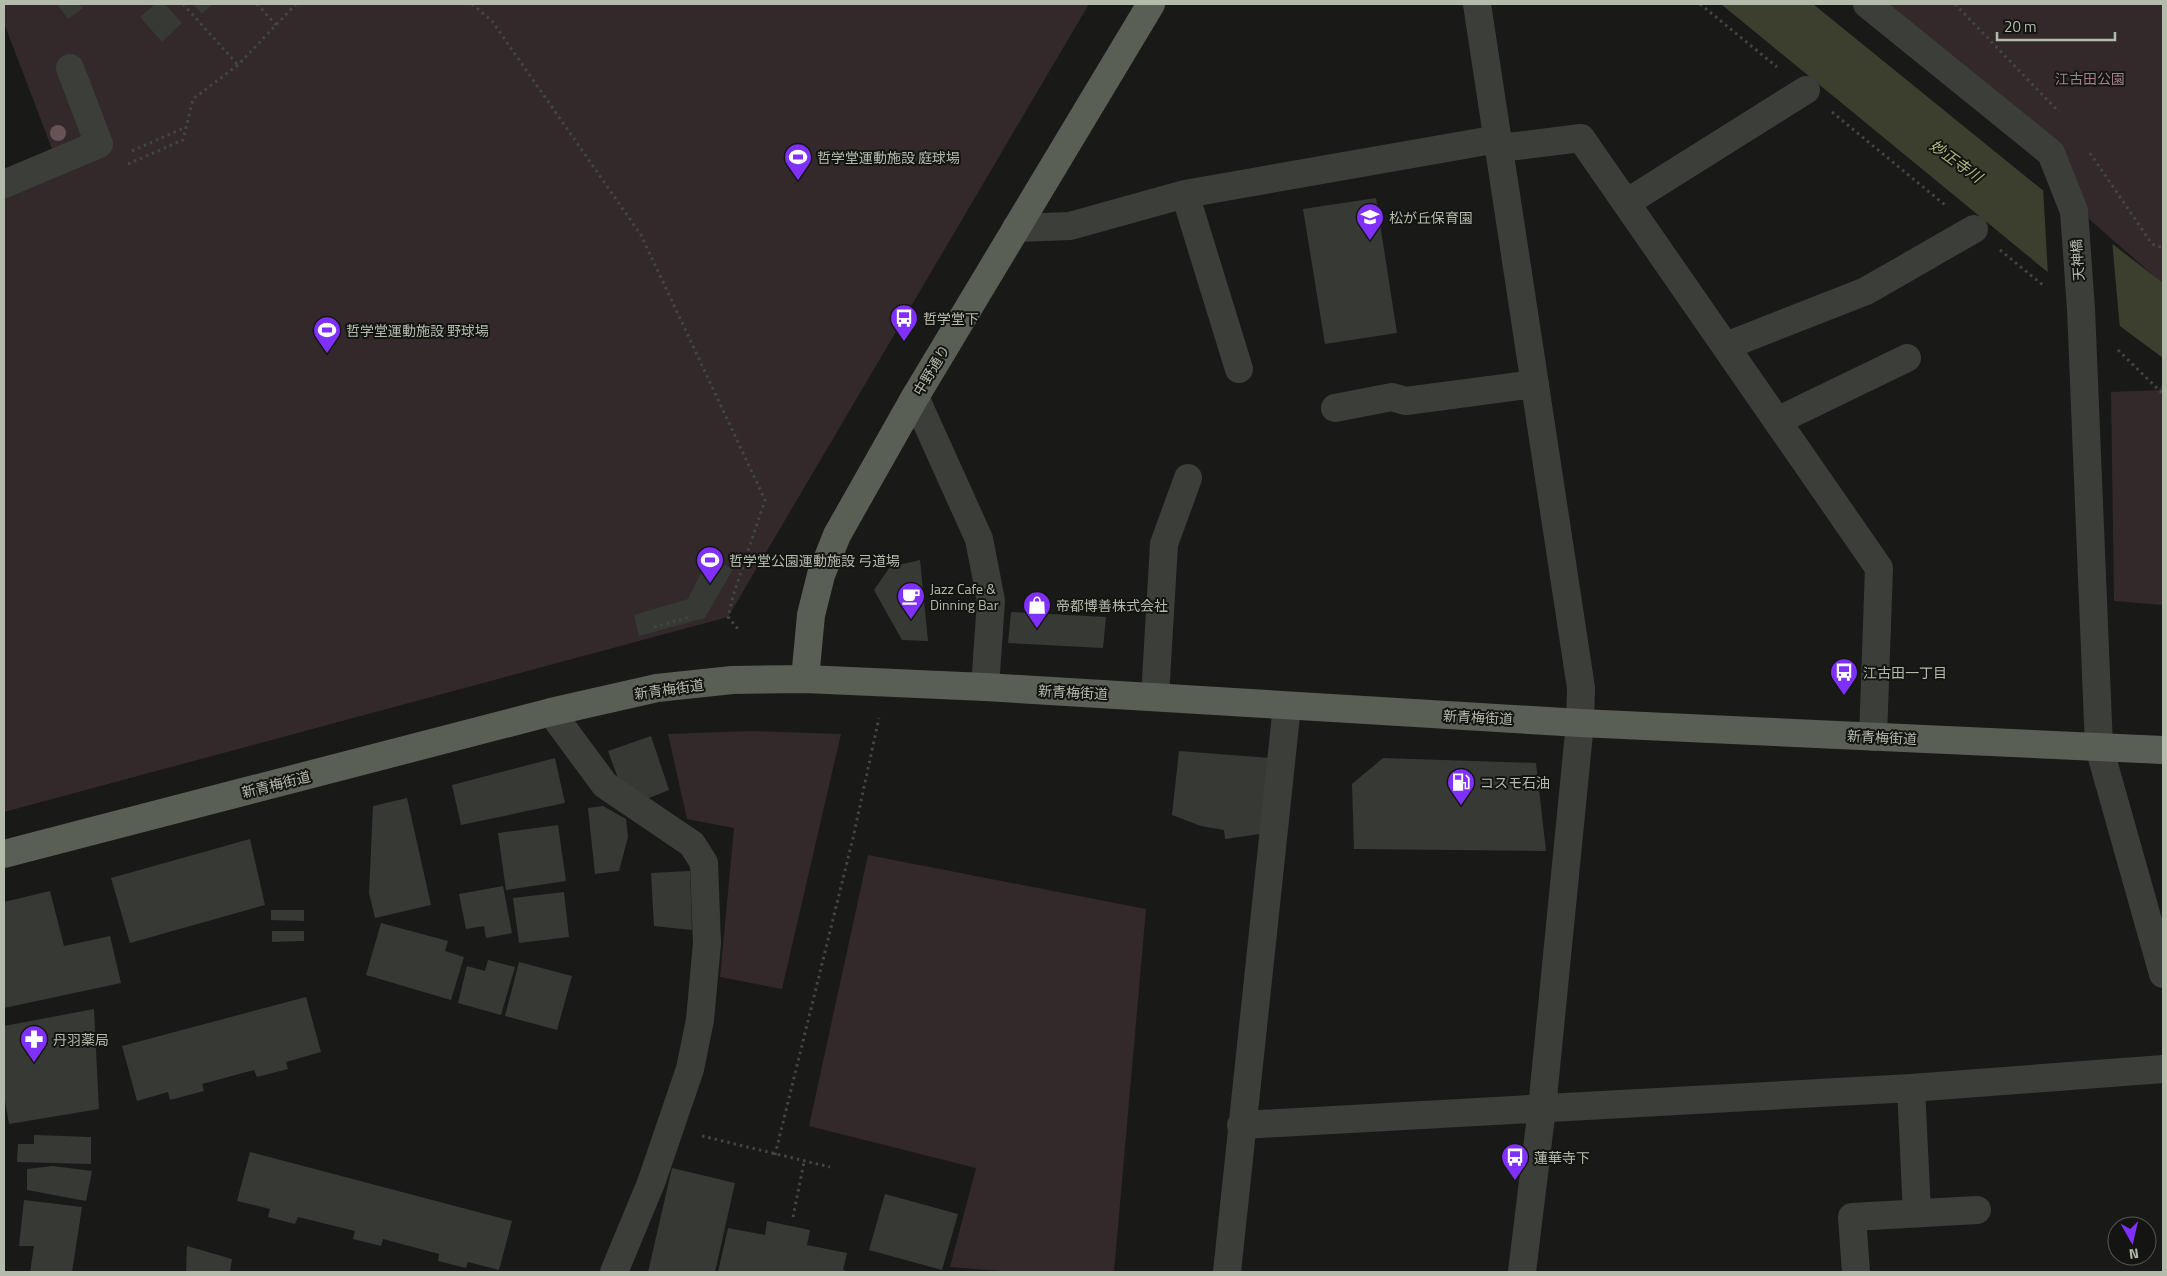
<svg xmlns="http://www.w3.org/2000/svg" width="2167" height="1276" viewBox="0 0 2167 1276" font-family="'Titillium Web','Noto Sans JP',sans-serif">
	<rect width="100%" height="100%" fill="#191a18"/>
	<path fill="#33282a" d="M4 4H1089L728 617 4 812V195L60 170 4 23Z
		M1880 4H2163V284L2089 219 2056 145Z
		M2163 383V605L2114 601 2111 392 2159 390Z
		M752 731 841 734 782 989 720 977 734 828 687 819 668 734Z
		M868 855 1146 909 1114 1272H1015L950 1267 976 1168 809 1126Z"/>
	<path fill="#3c3f2d" d="M1721 4H1813L2035 184 2163 283V358L2050 274Z"/>
	<path fill="#191a18" d="M2043 187 2112 240 2120 329 2048 276Z"/>
	<path fill="#373935" d="M57 4H79L83 8 68 19Z
		M155 4H165L182 23 162 42 140 17Z
		M193 4H213L202 14Z
		M1376 198 1397 333 1325 344 1303 209Z
		M709 557 733 569 705 618 639 636 634 615 688 599Z
		M920 560 928 641 902 640 874 590 890 567Z
		M1011 612 1106 617 1103 648 1008 643Z
		M651 736 669 790 644 800 619 781 608 751Z
		M1179 751 1270 758 1260 834 1225 839 1224 830 1201 826 1172 815Z
		M555 758 565 803 461 825 452 785Z
		M1383 758 1536 763 1546 851 1354 849 1352 784Z
		M407 798 431 905 375 918 369 893 373 806Z
		M603 806 626 819 628 837 619 871 595 874 588 808Z
		M558 825 566 881 506 890 498 833Z
		M250 839 265 905 130 943 111 878Z
		M690 871 692 930 654 926 651 873Z
		M503 886 512 933 486 938 484 926 466 929 459 894Z
		M50 891 64 946 110 936 121 983 4 1008V902Z
		M564 892 569 937 519 943 513 898Z
		M271 910H304V921L271 920Z
		M381 923 448 941 445 951 464 957 451 1000 366 975Z
		M272 931H304V941L272 942Z
		M488 960 515 967 501 1015 458 1003 467 966 485 971Z
		M519 962 572 976 557 1030 505 1016Z
		M306 997 321 1052 286 1062 288 1069 257 1077 254 1070 202 1084 204 1091 170 1100 168 1092 137 1101 122 1046Z
		M94 1009 99 1109 9 1124 4 1095V1026Z
		M34 1135 91 1137V1164L17 1162 18 1144H34Z
		M250 1152 512 1221 499 1270 468 1262 466 1268 438 1261 439 1254 383 1239 381 1246 353 1239 355 1231 298 1217 295 1224 268 1217 270 1209 237 1201Z
		M53 1166 92 1171 86 1201 27 1190V1169Z
		M672 1168 735 1183 715 1272H648Z
		M885 1194 958 1214 942 1270 869 1250Z
		M24 1200 82 1207 72 1272H30L34 1246H19Z
		M767 1221 810 1230 807 1245 847 1253 843 1270 851 1272H718L728 1228 765 1235Z
		M187 1246 232 1259 230 1272H186Z"/>
	<g fill="none" stroke-linecap="round" stroke-linejoin="round">
		<path stroke="#43473f" stroke-width="3" stroke-dasharray="2.5 4" stroke-linecap="butt" d="M183 4 238 65
			M257 4 276 25
			M472 4 492 21 641 235 765 500 733 596 728 617 738 629
			M1700 4 1777 67
			M1955 4 2059 112
			M1832 112 1945 205
			M132 151 186 127
			M2090 153 2152 244 2163 248
			M128 164 183 140 193 99 238 65 296 4
			M2000 250 2044 286
			M2118 350 2163 394
			M654 627 690 617
			M702 1136 830 1167
			M775 1155 853 838 879 718
			M793 1217 804 1162"/>
		<path stroke="#3c3f39" stroke-width="28" d="M1477 4 1581 688 1580 723 1542 1108 1522 1272
			M1867 4 2051 153 2074 211 2081 309 2099 747 2163 974
			M1500 148 1581 138 1879 568 1873 737
			M4 184 99 144 70 68
			M1185 194 1239 369
			M1626 203 1806 90
			M1016 228 1070 226 1185 194 1498 139
			M1726 346 1866 291 1974 229
			M915 397 979 539 991 601 985 687
			M1335 408 1392 397 1406 401 1535 384
			M1777 421 1907 358
			M1155 697 1164 544 1188 478
			M551 712 605 785 692 844 704 863 707 943 700 1020 690 1069 651 1183 614 1272
			M1911 1088 1917 1213
			M1241 1125 1911 1088 2163 1069
			M1227 1272 1287 706
			M1856 1272 1852 1217 1977 1210"/>
		<path stroke="#5a5f55" stroke-width="28" d="M805 679 811 615 821 575 837 535 915 397 1151 4
			M4 854 551 712 657 688 732 680 805 679 985 687 1580 723 2163 750"/>
	</g>
	<circle fill="#675256" cx="58" cy="133" r="8"/>
	<defs>
		<g id="stadium-pin" transform="scale(1.4375)"><path d="M0 17L-7.5 6A9.5 9.5 0 1 1 7.5 6Z" fill="#7f30fa" stroke="#141513"/><path d="M0-5a6.5 5 0 1 0 0 10a6.5 5 0 1 0 0-10ZM-3.5-1.8h7v3.6h-7Z" fill="#fff"/></g>
		<g id="school-pin" transform="scale(1.4375)"><path d="M0 17L-7.5 6A9.5 9.5 0 1 1 7.5 6Z" fill="#7f30fa" stroke="#141513"/><path d="M0-5L7-2L0 1L-7-2ZM-4 1L0 2.5L4 1V4Q0 6-4 4Z" fill="#fff"/></g>
		<g id="bus-pin" transform="scale(1.4375)"><path d="M0 17L-7.5 6A9.5 9.5 0 1 1 7.5 6Z" fill="#7f30fa" stroke="#141513"/><path d="M-5-6H5V4H4V6H2V4H-2V6H-4V4H-5ZM-3.5-4V0h7V-4ZM-3.5 1.2v1.5H-2V1.2ZM2 1.2v1.5H3.5V1.2Z" fill="#fff"/></g>
		<g id="cafe-pin" transform="scale(1.4375)"><path d="M0 17L-7.5 6A9.5 9.5 0 1 1 7.5 6Z" fill="#7f30fa" stroke="#141513"/><path d="M-5.5-4.5H6V0H3Q3 3.5 0 3.5H-2.5Q-5.5 3.5-5.5 0ZM3-3.2v2h1.7v-2ZM-6 4.5H4V6H-6Z" fill="#fff"/></g>
		<g id="shop-pin" transform="scale(1.4375)"><path d="M0 17L-7.5 6A9.5 9.5 0 1 1 7.5 6Z" fill="#7f30fa" stroke="#141513"/><path d="M-5-2.5h2.3a2.7 3.5 0 0 1 5.4 0H5L5.5 6h-11ZM-1.5-2.5h3a1.5 2.3 0 0 0-3 0Z" fill="#fff"/></g>
		<g id="fuel-pin" transform="scale(1.4375)"><path d="M0 17L-7.5 6A9.5 9.5 0 1 1 7.5 6Z" fill="#7f30fa" stroke="#141513"/><path d="M-5.5-6h7V0h2V4h1.3V-2.5L3-4.5l.8-.8L6-3V5H2.5V1h-1V6h-7ZM-4.2-4.7v3.2H.2V-4.7Z" fill="#fff"/></g>
		<g id="pharmacy-pin" transform="scale(1.4375)"><path d="M0 17L-7.5 6A9.5 9.5 0 1 1 7.5 6Z" fill="#7f30fa" stroke="#141513"/><path d="M-2-6h4v4h4v4h-4v4h-4v-4h-4v-4h4Z" fill="#fff"/></g>
	</defs>
	<g fill-rule="evenodd">
		<use href="#stadium-pin" x="798" y="157"/>
		<use href="#school-pin" x="1370" y="217"/>
		<use href="#bus-pin" x="904" y="318"/>
		<use href="#stadium-pin" x="327" y="330"/>
		<use href="#stadium-pin" x="710" y="560"/>
		<use href="#cafe-pin" x="911" y="596"/>
		<use href="#shop-pin" x="1037" y="605"/>
		<use href="#bus-pin" x="1844" y="672"/>
		<use href="#fuel-pin" x="1461" y="782"/>
		<use href="#pharmacy-pin" x="34" y="1039"/>
		<use href="#bus-pin" x="1515" y="1157"/>
	</g>
	<g text-anchor="middle" dominant-baseline="central" stroke-width="4" stroke-linejoin="round" paint-order="stroke">
		<g font-size="14" fill="#a68088" stroke="#141513">
			<text x="2090" y="78">江古田公園</text>
		</g>
		<g font-size="14" fill="#b3bbaa" stroke="#141513" text-anchor="start">
			<text x="817" y="157">哲学堂運動施設 庭球場</text>
			<text x="1389" y="217">松が丘保育園</text>
			<text x="923" y="318">哲学堂下</text>
			<text x="346" y="330">哲学堂運動施設 野球場</text>
			<text x="729" y="560">哲学堂公園運動施設 弓道場</text>
			<text x="930" y="588">Jazz Cafe &amp;<tspan x="930" dy="16">Dinning Bar</tspan></text>
			<text x="1056" y="605">帝都博善株式会社</text>
			<text x="1863" y="672">江古田一丁目</text>
			<text x="1480" y="782">コスモ石油</text>
			<text x="53" y="1039">丹羽薬局</text>
			<text x="1534" y="1157">蓮華寺下</text>
		</g>
		<g font-size="14" fill="#b3bbaa" stroke="#141513">
			<text transform="translate(2077 260) rotate(-94)">天神橋</text>
			<text transform="translate(931 370) rotate(-59)">中野通り</text>
			<text transform="translate(669 689) rotate(-8)">新青梅街道</text>
			<text transform="translate(1073 692) rotate(3)">新青梅街道</text>
			<text transform="translate(1478 717) rotate(3)">新青梅街道</text>
			<text transform="translate(1882 737) rotate(3)">新青梅街道</text>
			<text transform="translate(276 784) rotate(-14)">新青梅街道</text>
		</g>
		<g font-size="15" font-style="italic" fill="#acb77f" stroke="#141513">
			<text transform="translate(1956 161) rotate(36)">妙正寺川</text>
		</g>
	</g>
	<rect width="2167" height="1276" fill="none" stroke="#b3bbaa" stroke-width="10"/>
	<g transform="translate(2132 1241) rotate(172)"><circle r="24" fill="#141513" stroke="#54574f"/>
	<path d="M0-4L9 19L0 12L-9 19Z" fill="#7f30fa"/>
	<text y="-8" font-size="14" font-weight="bold" text-anchor="middle" fill="#b3bbaa">N</text>
	</g>
	<path d="M1997 32v8h118v-8" fill="none" stroke="#b3bbaa" stroke-width="2.5"/>
	<text x="2004" y="32" font-size="15" fill="#b3bbaa" stroke="#141513" stroke-width="4" paint-order="stroke">20 m</text>
</svg>
